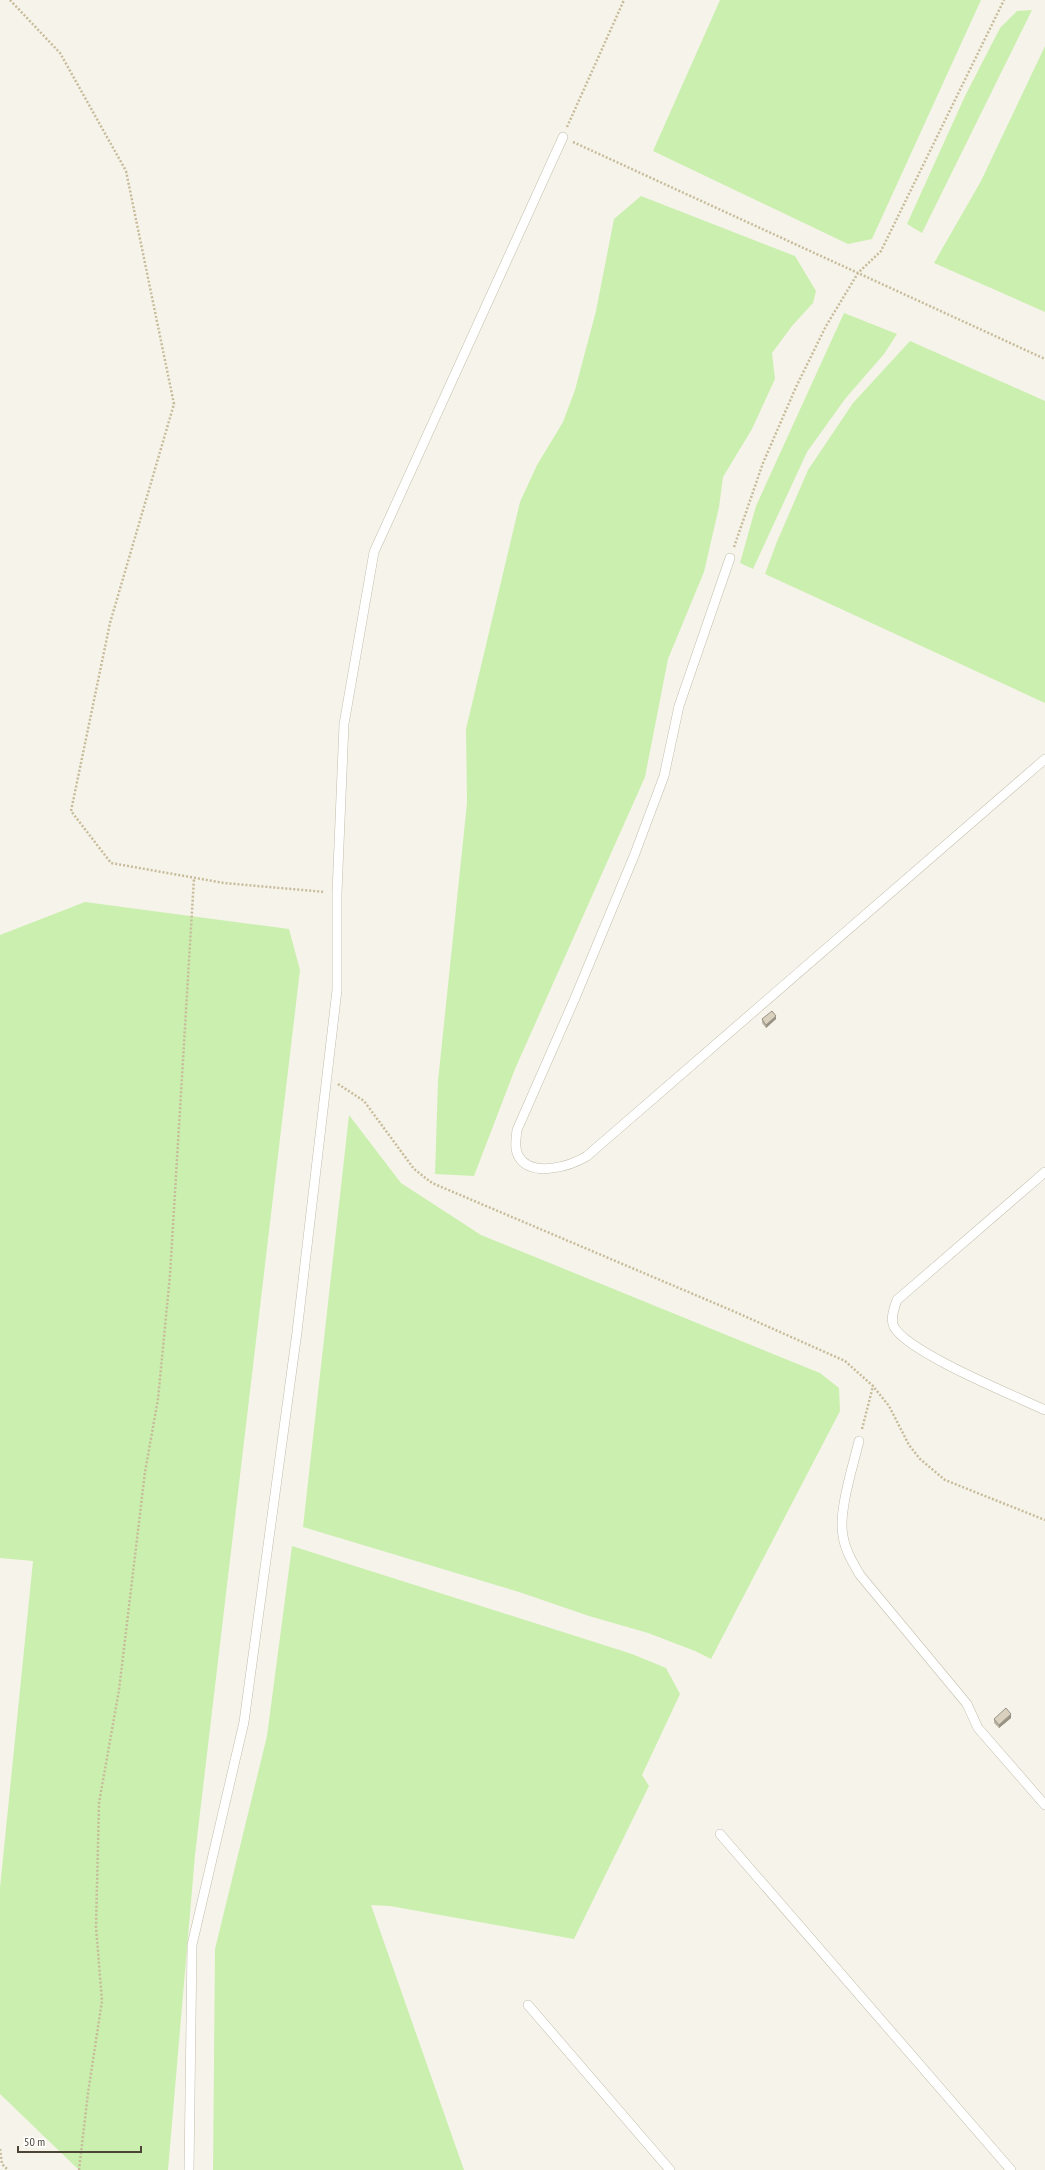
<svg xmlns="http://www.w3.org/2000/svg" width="1045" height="2170" viewBox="0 0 1045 2170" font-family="'PT Sans Narrow',sans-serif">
	<rect width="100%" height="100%" fill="#f6f4ea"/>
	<path fill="#cbefaf" d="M720 0H981L872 239 848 244 653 151Z
		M1032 10 922 233 907 224 965 96 1000 28 1017 11Z
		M1045 46V312L934 263 981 181Z
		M641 196 795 256 816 291 813 303 792 326 772 353 775 379 752 429 723 477 719 507 704 572 668 659 645 777 515 1069 474 1176 435 1174 438 1081 467 803 466 729 520 502 537 465 563 422 575 390 596 311 614 219Z
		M844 313 897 334 884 354 845 399 807 452 753 569 740 563 756 506Z
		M910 341 1045 401V703L765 574 776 544 808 470 853 403Z
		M85 902 289 929 300 970 195 1855 168 2170H79L0 2094V1888L33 1561 0 1558V935Z
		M349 1115 401 1183 481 1235 820 1373 839 1388 840 1411 711 1659 695 1651 648 1633 589 1616 519 1592 303 1527Z
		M292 1546 632 1654 666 1668 680 1694 642 1775 649 1786 574 1939 390 1906 371 1905 464 2170H213L215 1949 267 1736Z"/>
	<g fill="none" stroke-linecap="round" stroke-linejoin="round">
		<g stroke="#c3bdab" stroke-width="10">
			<path id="lane" d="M730 558 679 706 664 776 634 856 575 998 517 1130C516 1139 514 1149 519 1157 532 1178 571 1166 587 1156L1045 759
				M1045 1172 897 1300C894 1308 890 1319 894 1327 909 1353 1013 1395 1045 1410
				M859 1441C853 1466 838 1512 843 1536 845 1550 853 1563 860 1575L967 1704 978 1728 1045 1805
				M720 1834 1011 2170
				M528 2005 670 2170
				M189 2170 192 1945 244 1722 297 1332 337 990V893L344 724 374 552 563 137"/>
		</g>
		<path stroke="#c7bb9a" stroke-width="2.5" stroke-dasharray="2 2" stroke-linecap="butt" d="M10 0 60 53 126 171 174 404 110 623 71 811 111 863 224 883 325 892
			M567 127 624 0
			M573 142 1045 359
			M734 547 763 463 796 387 826 326 858 273 881 251 1004 0
			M338 1084 364 1101 414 1169 432 1183 733 1311 845 1361 873 1386 889 1406 909 1445 920 1459 945 1480 1045 1520
			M862 1429 873 1386
			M0 2149 2 2164 8 2170
			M79 2170 88 2093 102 2001 96 1927 99 1803 119 1690 145 1472 158 1399 170 1275 194 878"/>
		<use href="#lane" stroke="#fff" stroke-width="9"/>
	</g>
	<path fill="#bbb4a3" d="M762 1019H776L766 1028 762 1023Z
		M1011 1718 999 1728 994 1723V1719Z"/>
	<path fill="#989285" d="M776 1016V1019L766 1028V1025Z
		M1011 1714V1718L999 1728V1725Z"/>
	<path fill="#d9d1be" stroke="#989285" d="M772 1011 776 1016 766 1025 762 1019Z
		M1006 1708 1011 1714 999 1725 994 1719Z"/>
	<path d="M18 2146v6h123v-6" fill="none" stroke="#4c4537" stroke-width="2"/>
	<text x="24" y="2146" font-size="12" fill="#4c4537" stroke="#ffffff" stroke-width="3" paint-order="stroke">50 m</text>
</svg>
